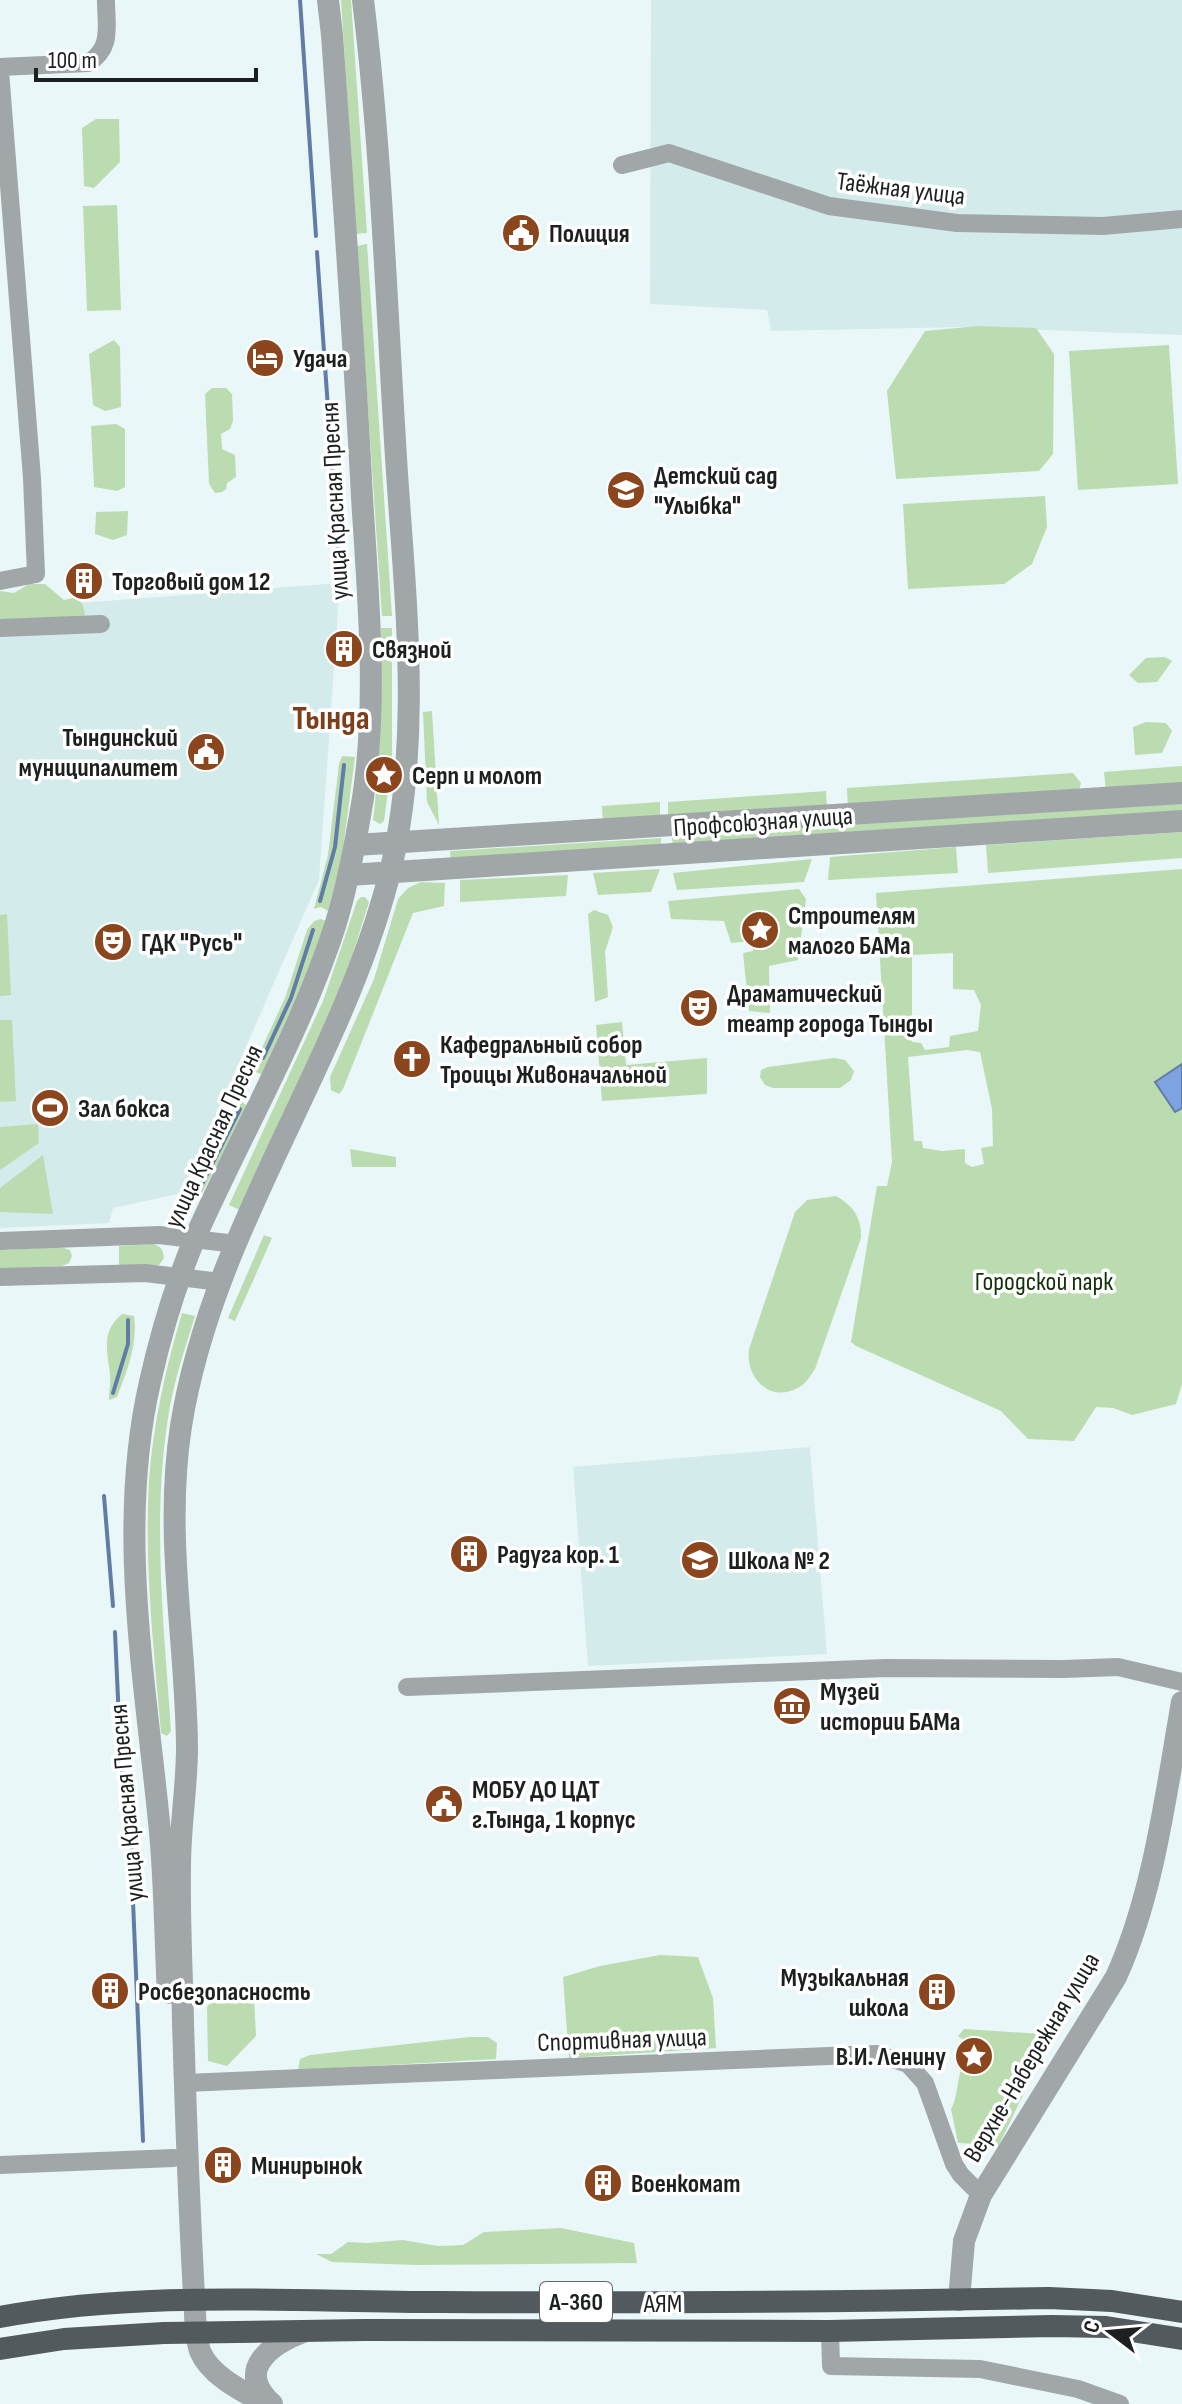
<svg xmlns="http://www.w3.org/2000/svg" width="1182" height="2404" viewBox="0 0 1182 2404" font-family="'Sofia Sans Condensed',sans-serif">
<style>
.built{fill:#d4ebec}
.green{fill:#badcb0;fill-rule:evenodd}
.water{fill:#7ea3e1;stroke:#617ca7;stroke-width:2}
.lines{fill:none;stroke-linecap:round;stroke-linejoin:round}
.stream{stroke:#617ca7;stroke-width:4}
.minor{stroke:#a1a6a8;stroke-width:18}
.tertiary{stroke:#a1a6a8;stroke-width:22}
.trunk{stroke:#525a5e;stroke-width:22}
.labels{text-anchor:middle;stroke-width:7;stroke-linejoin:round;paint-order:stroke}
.shield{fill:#fff;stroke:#606363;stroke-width:2}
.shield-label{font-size:24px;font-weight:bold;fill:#1c2020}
.street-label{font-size:26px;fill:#1c2020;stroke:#fff}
.poi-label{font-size:26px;font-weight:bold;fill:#1c2020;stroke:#fff;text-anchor:start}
.park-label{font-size:26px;fill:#123106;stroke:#fff}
.district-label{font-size:34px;font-weight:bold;fill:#7d3e1a;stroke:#fff}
</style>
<rect width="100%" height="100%" fill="#eaf7f8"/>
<path class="built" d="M651 0H1182V335L963 327 771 331 767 310 650 304Z
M340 583 319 880 182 1193 113 1208 109 1223 0 1228V609Z
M810 1447 827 1654 588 1666 573 1467Z"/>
<path class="green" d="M341 0H351L367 233 356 234Z
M96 119H119L120 162 94 188 84 186 82 128Z
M117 205 121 310 87 311 83 206Z
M367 244 392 616H382L357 246Z
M978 326 1036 328 1054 354 1053 454 1039 471 896 479 887 391 925 331Z
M114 340 120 347 121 407 105 411 93 405 89 354Z
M1169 345 1178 484 1078 490 1069 351Z
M212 388H226L232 394 233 421 230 429 221 434 222 449 235 455 236 477 227 483 226 489 222 492 215 493 209 484 205 394Z
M116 424 125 429V487L117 491 94 487 91 426Z
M1045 496 1047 527 1032 564 1004 584 908 589 903 504Z
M128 511 127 535 113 540 95 534 96 512Z
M29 584H45L64 600 73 598 82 603 85 614 83 621 0 624V591L14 593Z
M381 628H392V761L384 821 380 824 373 820C381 756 382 693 381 628Z
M1165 657 1172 661 1157 682 1138 683 1129 675 1146 658Z
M432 711 439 825 427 802 423 712Z
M1146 722 1166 723 1172 731 1162 753 1135 755 1133 727Z
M342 756 355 757 342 857 328 911 321 907 314 909 328 855 339 764Z
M1182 766V786L1106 792 1104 772Z
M1073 773 1081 783 1078 794 848 809 847 788Z
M826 791 827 811 668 821V802Z
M1182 801V813L673 847 672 837Z
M660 802V822L603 825 602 806Z
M1182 832V858L988 873 986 845Z
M661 838V849L451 862 450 851Z
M956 847 958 873 828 880 830 857Z
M812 859 804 882 677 890 673 873Z
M660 869 651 892 598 895 593 873Z
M1182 869V1384L1176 1404 1132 1415 1113 1408 1096 1407 1074 1441 1028 1439 1001 1411 856 1346 851 1342 877 1186H887L892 1162 876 893ZM953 953V989L974 990 981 1005 978 1031 950 1036 949 1047 925 1050 921 1043 912 1042V955ZM967 1050 980 1052 992 1109 993 1146 981 1148 984 1164 972 1167 965 1163V1149L942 1151 923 1148 922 1141H914L908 1057Z
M568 875 566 896 460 902V880Z
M421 882 445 883 444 906 413 913 343 1089 339 1094 331 1090 330 1077 374 979 398 899 408 888Z
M799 889 806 899 798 960 769 966 770 1013 749 1011 743 953 753 951 752 941 731 943 724 921 671 919 668 901Z
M361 897H365L369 902 345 979 240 1210 229 1205 323 1001 357 901Z
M594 910 608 915 613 927 605 952 608 997 595 1002 588 914Z
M7 914 11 995 0 996V915Z
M321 919 326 921 305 988 266 1074H260L256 1072 254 1065 285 998 307 930 314 921Z
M0 1020H12L16 1101 0 1102Z
M622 1022 626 1065 707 1058V1094L602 1101 596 1025Z
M834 1058 845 1060 854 1071 851 1080 840 1088H773L765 1085 760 1077 761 1070 768 1067Z
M242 1102 246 1105 245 1112 201 1195H197L193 1191 236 1104Z
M38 1124 39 1143 0 1170V1127Z
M350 1149 396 1157V1167H352Z
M43 1155 53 1214 0 1212V1188Z
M836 1196C853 1205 862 1218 861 1238L815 1369C810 1376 806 1384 798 1388 769 1403 745 1377 749 1349L795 1212 807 1200Z
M264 1235 272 1238 235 1321 228 1318Z
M152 1244C161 1246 163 1249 164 1258L159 1265H119V1246Z
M60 1247 70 1250 72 1256 69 1263 62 1266 0 1269V1250Z
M182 1313 195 1316C185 1349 173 1383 168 1418 152 1521 164 1627 171 1731L167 1736 161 1733C154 1650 144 1565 149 1481 153 1424 166 1367 182 1313Z
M122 1314 134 1316C138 1344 127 1371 117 1397L109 1400C109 1391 111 1382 110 1374 107 1350 101 1331 122 1314Z
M660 1955 698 1957 713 1998 716 2048 569 2058 563 1977 600 1966Z
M229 1997H254L256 2036 227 2066 208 2061 207 2007 213 2000Z
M964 2029 1042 2034 1047 2045 999 2145 958 2143 951 2109C957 2099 957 2082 961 2070L982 2060 983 2055 958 2036Z
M470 2037H488L497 2043 496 2059 298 2070 300 2059 310 2055Z
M561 2228 634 2243 637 2263 416 2265 332 2262 316 2254H331L348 2242 368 2243 403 2240 438 2246 463 2245 484 2232Z"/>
<path class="water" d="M1182 1064V1108L1175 1112 1155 1082Z"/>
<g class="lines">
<path class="stream" d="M300 0 316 236
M317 252 340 579
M320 901 335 847 344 765
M263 1058 291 998 313 930
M201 1186 240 1109
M113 1393 128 1344V1320
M104 1496 113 1606
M115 1632 120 1743
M121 1753 125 1826 131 1838 132 1858
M132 1877 143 2141"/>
<path class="minor" d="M0 67 88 63C113 48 106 26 106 0
M0 71 32 478 36 574 0 581
M622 165 669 153 829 206 957 223 1103 226 1182 219
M0 628 101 624
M0 1241 159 1235 236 1244
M0 1277 145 1273 221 1282
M407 1687 885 1668 1064 1669 1118 1667 1182 1682
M185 2083 877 2054 908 2064 925 2083 954 2164 961 2175 981 2195
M0 2165 174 2158
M830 2331 831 2366 980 2369 1078 2389 1120 2404"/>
<path class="tertiary" d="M355 845 1182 793
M349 875 1182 821
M168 1993C165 1939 165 1886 160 1832 146 1684 116 1530 150 1382 161 1333 176 1283 195 1238 241 1134 300 1034 335 926 348 884 356 841 363 798 378 699 368 596 362 497 354 343 343 189 332 35L328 0
M959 2300 964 2241 981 2195 1116 1977C1154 1893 1166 1793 1182 1702
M266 2404C244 2392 210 2376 200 2351 198 2345 197 2338 196 2332 190 2229 186 2125 183 2022 182 1970 179 1918 180 1866 180 1826 187 1787 187 1747 186 1639 164 1536 181 1426 212 1231 338 1069 388 880 425 740 403 583 395 441 386 294 381 146 363 0
M272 2404C233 2369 273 2343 306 2331"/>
<path class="trunk" d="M0 2317C146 2290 295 2302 442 2302 644 2303 847 2302 1049 2298L1112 2301 1182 2312
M0 2349 64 2339 164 2333 365 2330 830 2331 1052 2326 1106 2327 1182 2339"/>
</g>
<defs>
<symbol id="civic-disc" viewBox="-11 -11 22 22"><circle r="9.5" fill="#8b461e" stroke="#fff"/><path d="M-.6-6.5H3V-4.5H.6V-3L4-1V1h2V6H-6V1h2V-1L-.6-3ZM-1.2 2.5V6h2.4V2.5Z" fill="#fff"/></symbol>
<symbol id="hotel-disc" viewBox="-11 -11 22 22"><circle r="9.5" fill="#8b461e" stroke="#fff"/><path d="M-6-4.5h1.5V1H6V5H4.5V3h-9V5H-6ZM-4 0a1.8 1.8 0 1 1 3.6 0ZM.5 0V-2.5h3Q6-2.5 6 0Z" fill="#fff"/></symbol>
<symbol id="school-disc" viewBox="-11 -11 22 22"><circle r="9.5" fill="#8b461e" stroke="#fff"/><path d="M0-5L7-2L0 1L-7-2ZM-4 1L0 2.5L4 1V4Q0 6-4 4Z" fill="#fff"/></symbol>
<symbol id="building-disc" viewBox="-11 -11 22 22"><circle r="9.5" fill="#8b461e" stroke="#fff"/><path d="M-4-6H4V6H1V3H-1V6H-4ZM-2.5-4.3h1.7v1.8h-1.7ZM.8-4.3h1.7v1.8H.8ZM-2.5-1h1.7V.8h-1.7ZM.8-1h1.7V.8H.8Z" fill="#fff"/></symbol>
<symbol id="sight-disc" viewBox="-11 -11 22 22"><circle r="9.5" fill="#8b461e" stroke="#fff"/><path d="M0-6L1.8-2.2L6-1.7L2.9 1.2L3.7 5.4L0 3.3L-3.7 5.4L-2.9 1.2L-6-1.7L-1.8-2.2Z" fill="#fff"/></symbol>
<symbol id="theatre-disc" viewBox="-11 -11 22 22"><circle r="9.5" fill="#8b461e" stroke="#fff"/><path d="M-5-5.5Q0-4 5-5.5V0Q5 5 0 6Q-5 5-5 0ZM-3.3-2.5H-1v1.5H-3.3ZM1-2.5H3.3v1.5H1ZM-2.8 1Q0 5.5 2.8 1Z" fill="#fff"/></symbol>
<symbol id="church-disc" viewBox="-11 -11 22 22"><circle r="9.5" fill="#8b461e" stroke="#fff"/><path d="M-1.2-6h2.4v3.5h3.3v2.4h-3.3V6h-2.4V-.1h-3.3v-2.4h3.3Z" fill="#fff"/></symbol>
<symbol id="stadium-disc" viewBox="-11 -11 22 22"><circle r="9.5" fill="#8b461e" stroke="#fff"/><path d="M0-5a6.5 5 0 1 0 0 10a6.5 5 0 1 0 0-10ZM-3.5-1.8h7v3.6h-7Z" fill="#fff"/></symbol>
<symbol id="museum-disc" viewBox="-11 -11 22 22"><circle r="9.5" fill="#8b461e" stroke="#fff"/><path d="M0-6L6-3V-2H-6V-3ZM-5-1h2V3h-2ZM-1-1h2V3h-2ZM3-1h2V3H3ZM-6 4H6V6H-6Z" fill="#fff"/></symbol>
</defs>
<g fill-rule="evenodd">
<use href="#civic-disc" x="499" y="211" width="44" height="44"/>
<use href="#hotel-disc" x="243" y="336" width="44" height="44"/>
<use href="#school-disc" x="604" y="468" width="44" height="44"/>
<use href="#building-disc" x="62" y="559" width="44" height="44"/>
<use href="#building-disc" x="322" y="627" width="44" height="44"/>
<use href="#civic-disc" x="184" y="730" width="44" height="44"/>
<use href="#sight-disc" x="362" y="753" width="44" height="44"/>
<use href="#sight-disc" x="738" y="908" width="44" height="44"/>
<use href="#theatre-disc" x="91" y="920" width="44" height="44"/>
<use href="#theatre-disc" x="677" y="986" width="44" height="44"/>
<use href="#church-disc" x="390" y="1037" width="44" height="44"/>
<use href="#stadium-disc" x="28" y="1086" width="44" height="44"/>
<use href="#building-disc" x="447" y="1532" width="44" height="44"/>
<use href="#school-disc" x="678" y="1538" width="44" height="44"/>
<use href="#museum-disc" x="770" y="1684" width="44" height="44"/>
<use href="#civic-disc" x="422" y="1782" width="44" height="44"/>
<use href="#building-disc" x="88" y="1969" width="44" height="44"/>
<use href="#building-disc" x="915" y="1970" width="44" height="44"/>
<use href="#sight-disc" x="952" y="2034" width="44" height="44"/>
<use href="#building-disc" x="201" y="2143" width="44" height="44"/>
<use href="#building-disc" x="581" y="2161" width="44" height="44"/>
</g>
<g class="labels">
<rect class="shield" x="540" y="2282" width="72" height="40" rx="6"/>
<g class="shield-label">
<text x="576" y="2310">А-360</text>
</g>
<g class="street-label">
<text transform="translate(901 188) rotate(7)" y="9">Таёжная улица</text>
<text transform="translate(334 501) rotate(-93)" y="9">улица Красная Пресня</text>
<text transform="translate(763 821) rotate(-4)" y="9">Профсоюзная улица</text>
<text transform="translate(213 1136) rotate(-65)" y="9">улица Красная Пресня</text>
<text transform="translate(126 1803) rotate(-95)" y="9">улица Красная Пресня</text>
<text transform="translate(622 2039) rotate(-2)" y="9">Спортивная улица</text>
<text transform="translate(1031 2057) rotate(-59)" y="9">Верхне-Набережная улица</text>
<text x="663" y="2312">АЯМ</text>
</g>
<g class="poi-label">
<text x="549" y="242">Полиция</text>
<text x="293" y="367">Удача</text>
<text x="654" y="484">Детский сад<tspan x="654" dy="30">"Улыбка"</tspan></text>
<text x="112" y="590">Торговый дом 12</text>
<text x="372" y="658">Связной</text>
<text x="178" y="746" text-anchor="end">Тындинский<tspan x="178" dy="30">муниципалитет</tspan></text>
<text x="412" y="784">Серп и молот</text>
<text x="788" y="924">Строителям<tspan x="788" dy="30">малого БАМа</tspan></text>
<text x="141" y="951">ГДК "Русь"</text>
<text x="727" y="1002">Драматический<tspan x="727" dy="30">театр города Тынды</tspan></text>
<text x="440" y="1053">Кафедральный собор<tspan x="440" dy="30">Троицы Живоначальной</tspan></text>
<text x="78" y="1117">Зал бокса</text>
<text x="497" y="1563">Радуга кор. 1</text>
<text x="728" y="1569">Школа № 2</text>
<text x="820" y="1700">Музей<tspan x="820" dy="30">истории БАМа</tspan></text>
<text x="472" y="1798">МОБУ ДО ЦДТ<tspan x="472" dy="30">г.Тында, 1 корпус</tspan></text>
<text x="909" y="1986" text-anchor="end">Музыкальная<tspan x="909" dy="30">школа</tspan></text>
<text x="138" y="2000">Росбезопасность</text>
<text x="946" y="2065" text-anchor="end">В.И. Ленину</text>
<text x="251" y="2174">Минирынок</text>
<text x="631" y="2192">Военкомат</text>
</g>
<g class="park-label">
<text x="1044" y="1290">Городской парк</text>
</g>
<g class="district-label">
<text x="331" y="729">Тында</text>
</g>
</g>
<g transform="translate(1110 2332) rotate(286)" stroke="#ffffff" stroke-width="6" paint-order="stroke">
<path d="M0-6L14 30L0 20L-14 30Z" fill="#1c2020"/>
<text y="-12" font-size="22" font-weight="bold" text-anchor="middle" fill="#1c2020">С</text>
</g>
<path d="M36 68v12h220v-12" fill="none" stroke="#1c2020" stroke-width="4"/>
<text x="48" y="68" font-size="24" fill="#1c2020" stroke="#ffffff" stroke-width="6" paint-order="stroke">100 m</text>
</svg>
